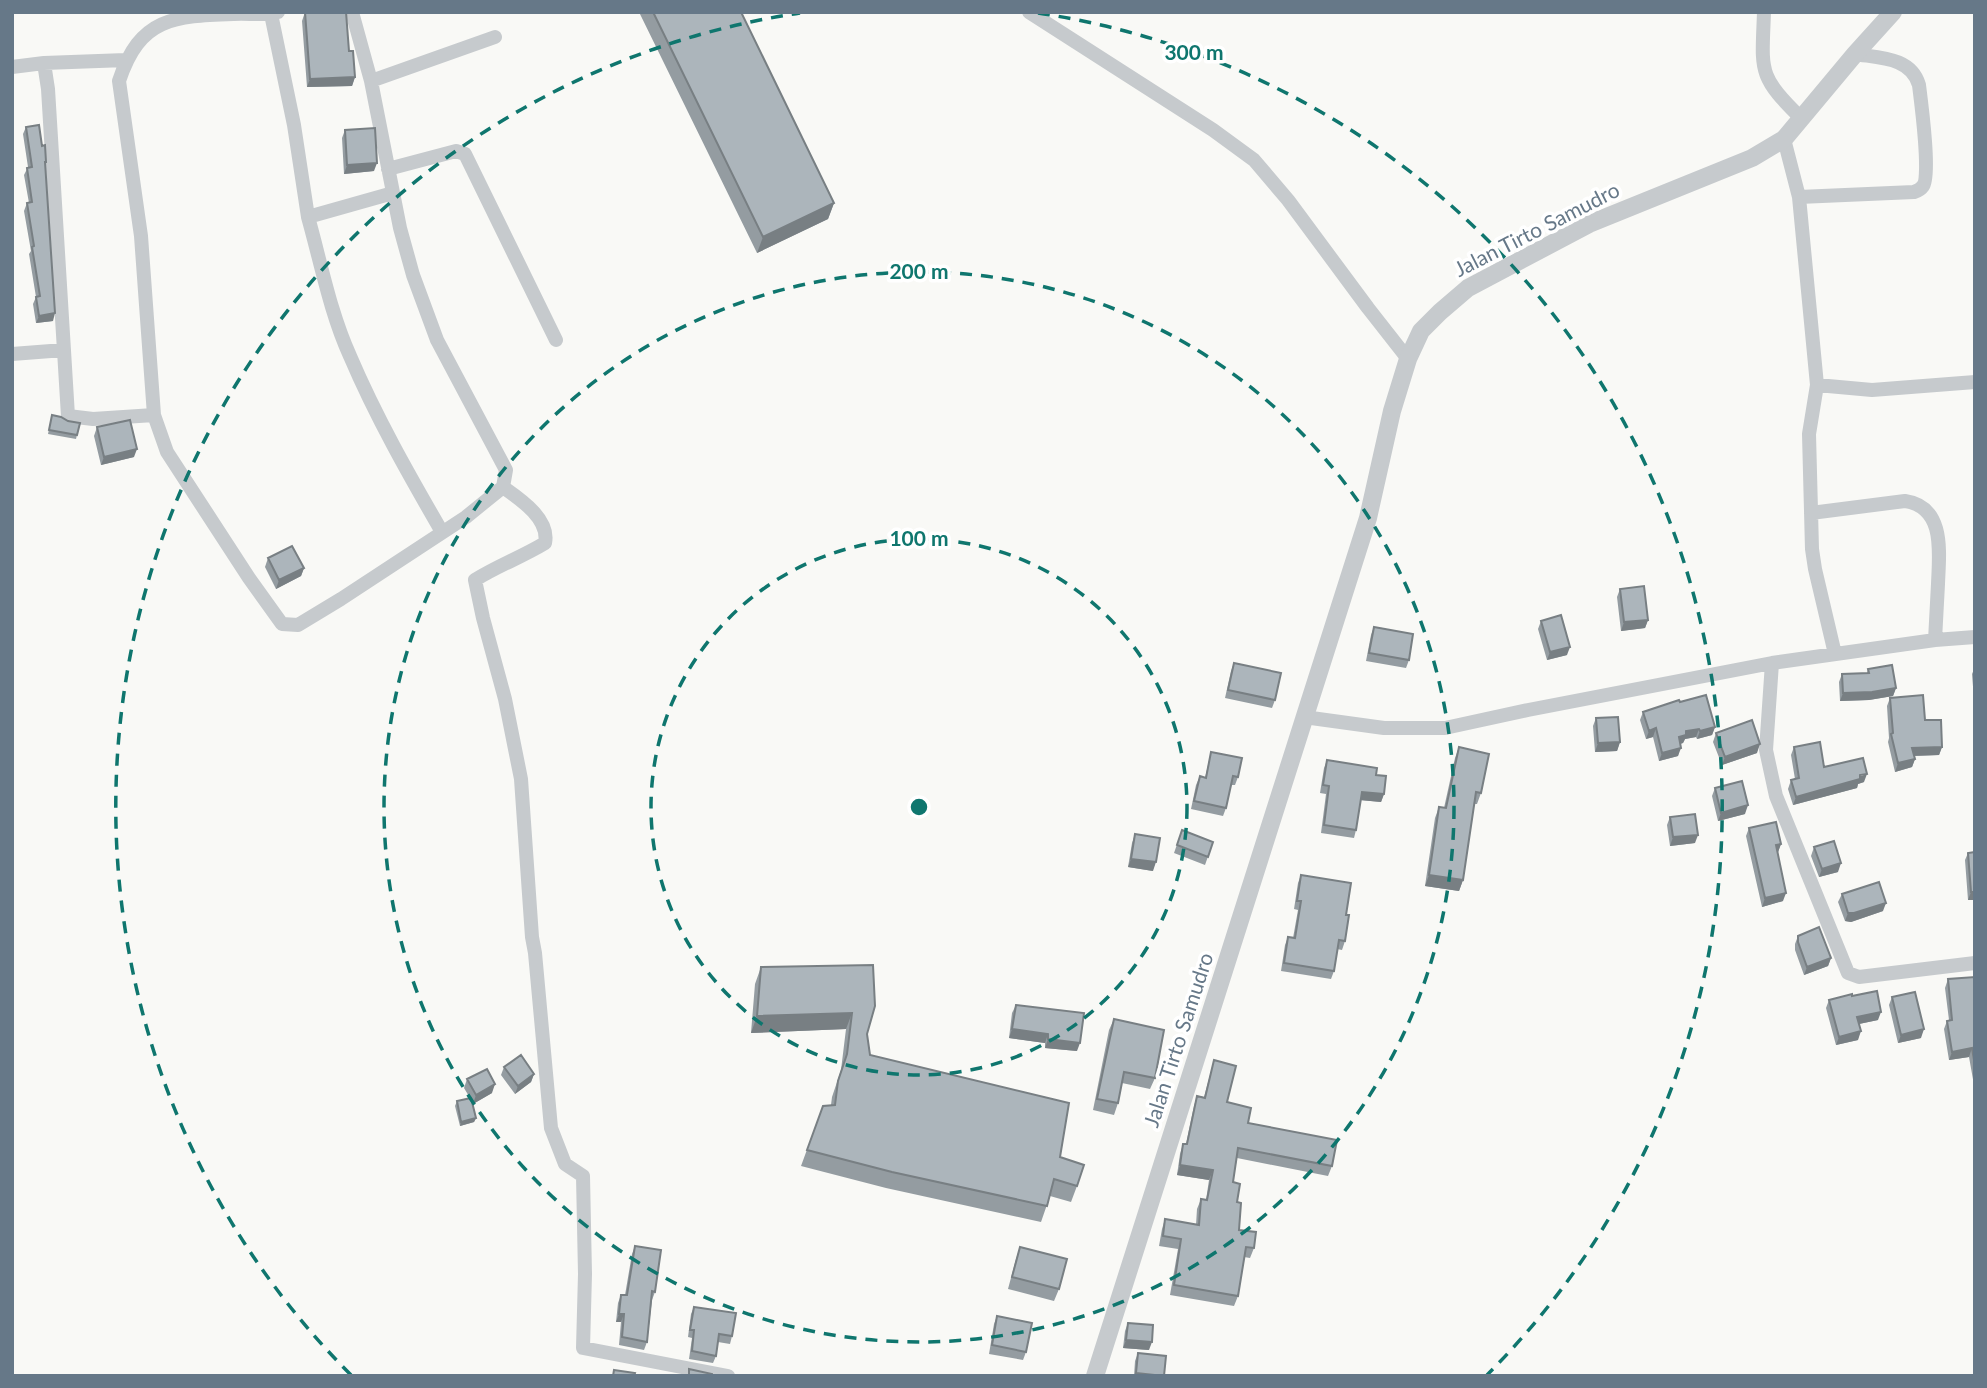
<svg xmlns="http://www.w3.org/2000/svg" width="1987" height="1388" viewBox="0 0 1987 1388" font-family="Lato,sans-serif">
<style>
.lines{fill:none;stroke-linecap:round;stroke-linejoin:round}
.minor{stroke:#c6cacd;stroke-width:14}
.tertiary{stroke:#c6cacd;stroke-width:18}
.wall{fill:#949ca1}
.shaded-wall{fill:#787f83}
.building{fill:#acb5bb;stroke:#787f83;stroke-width:2}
.ring{fill:none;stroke:#0f766e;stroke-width:3.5;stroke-dasharray:12 9}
.labels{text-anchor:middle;stroke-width:7;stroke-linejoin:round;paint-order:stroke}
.street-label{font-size:21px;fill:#667888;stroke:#fff}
.centre{fill:#0f766e;stroke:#fff;stroke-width:3.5}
.ring-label{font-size:21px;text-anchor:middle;font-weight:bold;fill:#0f766e;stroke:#fff;stroke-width:7;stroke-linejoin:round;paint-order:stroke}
</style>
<rect width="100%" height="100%" fill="#f9f9f6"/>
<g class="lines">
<path class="minor" d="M278 12C263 16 249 13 234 14 174 16 140 17 119 81L141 236 154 415 167 452 249 578 282 624 298 625 341 599 466 517 503 487 506 470 437 340 413 275 400 228 371 81 352 12
M1029 12 1213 130 1254 160 1288 200 1368 308 1408 359
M1764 12C1762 71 1757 75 1801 118
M271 14 294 125 308 217
M126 60 44 63 48 89 68 416 93 419 154 415
M12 67 44 63
M371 81 495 37
M1784 139 1799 197 1817 385 1872 390 1975 382
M388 169 456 151 465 154 556 340
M393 193 308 217C321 263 330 312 350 356 376 417 409 475 442 532
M1799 197 1914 192C1917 191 1921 189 1923 186 1931 177 1921 101 1919 85 1911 57 1879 58 1855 54
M12 354 64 350
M1817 385 1809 434 1812 549 1815 569 1835 654
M503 487C520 499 550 519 545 543 522 557 497 566 475 580L483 618 505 699 521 779 532 937 535 953 551 1128 565 1164 583 1176 585 1274 583 1348 728 1376
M1811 513 1905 501C1946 507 1939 554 1938 584 1937 603 1936 621 1935 640
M1772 663 1766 750 1776 796 1848 973 1859 977 1975 963
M1304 717 1384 728H1445L1528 710 1772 663 1935 640 1975 637"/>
<path class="tertiary" d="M1095 1376 1368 518 1392 411 1408 359 1421 331 1440 312 1468 288 1589 224 1752 158 1784 139 1855 54 1893 12"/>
</g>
<path class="wall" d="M305 12 355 77 352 86 307 87 302 21Z
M639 12H741L834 203 828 219 757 253Z
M26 127 45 165 53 321 36 323 33 304 36 297 29 254 31 251 24 211 27 203H29L24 175 28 167 23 134Z
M345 130 374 171 344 174 342 138Z
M52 415 77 435 76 439 48 434Z
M97 427 134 457 101 465 94 436Z
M268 558 304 568 301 576 276 589 265 567Z
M1620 589 1648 620 1645 628 1621 631 1617 597Z
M1541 621 1567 655 1547 660 1538 629Z
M1374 627 1409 660 1406 668 1366 661 1371 635Z
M1234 663 1275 700 1272 708 1225 698 1231 671Z
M1975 667V712L1972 674Z
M1868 669 1896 688 1893 696 1869 700 1840 701 1839 682 1842 674 1867 673Z
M1890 698 1925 720 1942 747 1939 755 1914 756 1915 759 1912 767 1895 772 1888 742 1889 738 1887 706Z
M1680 702 1715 727 1712 735 1697 739 1696 737 1685 739 1683 743 1680 744 1678 756 1659 761 1653 737 1646 739 1640 720 1643 712Z
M1596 718 1620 742 1617 751 1595 752 1593 726Z
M1716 733 1757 753 1722 765 1713 742Z
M1459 747 1481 793 1477 804H1474L1463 880 1459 891 1425 886 1435 818 1439 807 1444 808 1455 758Z
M1794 747 1824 767 1864 782 1858 784 1857 788 1793 805 1788 789 1791 780 1795 779 1791 755Z
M1211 752 1238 777 1235 785H1231L1226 808 1223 816 1191 809 1196 785 1200 776 1205 778Z
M1327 760 1376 775 1384 794 1381 802 1361 800 1356 830 1354 838 1321 833 1326 794 1320 793 1324 768Z
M1715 788 1745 814 1718 821 1712 796Z
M1670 817 1695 843 1670 846 1667 825Z
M1749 828 1781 844 1778 852 1777 853 1783 901 1762 907 1746 836Z
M1182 830 1213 842 1205 865 1174 853Z
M1135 834 1153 871 1128 867 1132 843Z
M1814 847 1838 872 1819 877 1811 856Z
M1968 853 1975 900H1968L1965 860Z
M1301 875 1346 915 1345 941 1342 950 1337 949 1334 971 1331 979 1281 971 1285 945 1288 937 1293 938 1298 910 1294 909 1298 883Z
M1842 894 1883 911 1851 922 1845 921 1838 902Z
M1798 936 1831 958 1828 966 1804 975 1795 950V944Z
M873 965 867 1034 870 1055 1060 1157 1077 1186 1071 1202 1050 1196 1041 1222 886 1188 801 1166 823 1106 831 1105 832 1097 841 1070 846 1029 751 1033 755 984 761 967Z
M1975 977V1085H1974L1969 1057 1949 1060 1944 1029 1947 1021 1949 1020 1945 988 1948 979Z
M1852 996 1878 1020 1859 1024 1858 1040 1836 1045 1826 1008 1829 1000Z
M1892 997 1921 1038 1898 1043 1889 1005Z
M1016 1005 1077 1051 1045 1048V1043L1009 1038 1012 1013Z
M1114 1019 1155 1078 1150 1089 1122 1083 1118 1103 1114 1115 1093 1110 1109 1030Z
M1214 1060 1227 1102 1248 1123 1332 1166 1328 1176 1237 1158 1233 1182 1237 1202 1239 1230 1254 1248 1250 1258 1244 1257 1238 1296 1234 1306 1170 1295 1178 1249 1159 1246 1162 1229 1165 1219 1196 1225 1197 1209 1201 1199 1206 1200 1209 1180 1177 1175 1180 1154 1183 1144H1186L1194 1106 1197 1096 1204 1097Z
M504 1067 534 1074 531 1082 515 1094 501 1075Z
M467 1079 492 1093 473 1104 476 1118 474 1122 460 1126 455 1106 457 1101 470 1098 464 1088Z
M635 1246 655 1292 652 1300 647 1342 644 1350 619 1345 621 1322H616L618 1303 621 1295H625L632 1254Z
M1020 1247 1059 1289 1054 1301 1008 1289 1016 1259Z
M694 1307 732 1336 730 1344 718 1342 716 1356 713 1363 689 1359 692 1338 688 1337 691 1314Z
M997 1316 1026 1352 1023 1360 989 1354 994 1324Z
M1128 1323 1149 1350 1123 1348 1125 1331Z
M1138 1353 1164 1376H1134L1135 1361Z"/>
<path class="shaded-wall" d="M355 77 352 86 307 87 310 79Z
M377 163 374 171 344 174 347 165Z
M834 203 828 219 757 253 763 237Z
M55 313 53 321 36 323 39 316Z
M137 449 134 457 101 465 104 457Z
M304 568 301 576 276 589 279 580Z
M1648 620 1645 628 1621 631 1624 622Z
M1570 647 1567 655 1547 660 1550 652Z
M1896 688 1893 696 1869 700 1840 701 1843 693Z
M1715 727 1712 735 1697 739 1700 731Z
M1656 728 1653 737 1646 739 1649 731Z
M1699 729 1696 737 1685 739 1683 743 1676 745 1679 737 1686 731Z
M1620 742 1617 751 1595 752 1598 743Z
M1760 744 1757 753 1722 765 1725 757Z
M1942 747 1939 755 1909 756 1912 748Z
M1681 748 1678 756 1659 761 1662 753Z
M1915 759 1912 767 1895 772 1898 763Z
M1867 774 1864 782 1858 784 1857 788 1793 805 1796 797Z
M1362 792 1384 794 1381 802 1359 800Z
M1748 805 1745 814 1718 821 1721 813Z
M1698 835 1695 843 1670 846 1673 837Z
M1781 844 1778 852 1772 854 1776 845Z
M1131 859 1156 862 1153 871 1128 867Z
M1841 863 1838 872 1819 877 1822 869Z
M1429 875 1463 880 1459 891 1425 886Z
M1971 892H1975V900H1968Z
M1786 893 1783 901 1762 907 1765 898Z
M1886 903 1883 911 1851 922 1845 921 1848 913Z
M1831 958 1828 966 1804 975 1807 967Z
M1881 1012 1878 1020 1854 1025 1857 1017Z
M852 1013 846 1029 751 1033 757 1016Z
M1012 1029 1048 1034 1045 1043 1009 1038Z
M1924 1029 1921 1038 1898 1043 1901 1035Z
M1861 1031 1858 1040 1836 1045 1839 1037Z
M1048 1039 1080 1043 1077 1051 1045 1048Z
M1972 1048 1969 1057 1949 1060 1952 1052Z
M534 1074 531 1082 515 1094 518 1086Z
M495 1084 492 1093 473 1104 476 1095Z
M476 1118 474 1122 460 1126 461 1122Z
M1180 1165 1213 1170 1209 1180 1177 1175Z
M619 1314H624L621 1322H616Z
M1126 1340 1152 1342 1149 1350 1123 1348Z
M1136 1373 1164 1376H1135Z"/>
<path class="building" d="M305 12H346L349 51H353L355 77 310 79Z
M653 12H741L834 203 763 237Z
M39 125 42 146 45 145 46 162H45L55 313 39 316 36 297 40 296 32 247 34 246 27 203 32 202 27 168 32 167 26 127Z
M375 128 377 163 347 165 345 130Z
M52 415 61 417 68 421 80 423 77 435 49 430Z
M130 420 137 449 104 457 97 427Z
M292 546 304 568 279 580 268 558Z
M1644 586 1648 620 1624 622 1620 589Z
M1561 615 1570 647 1550 652 1541 621Z
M1374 627 1413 634 1409 660 1369 653Z
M1234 663 1281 673 1275 700 1228 690Z
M1892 665 1896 688 1872 692 1843 693 1842 674 1869 673 1868 669Z
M1706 695 1715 727 1700 731 1699 729 1686 731V735L1679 737 1681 748 1662 753 1656 728 1649 731 1643 712 1679 700 1680 702Z
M1923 695 1925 720H1941L1942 747 1912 748 1915 759 1898 763 1891 734 1893 733 1890 698Z
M1618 717 1620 742 1598 743 1596 718Z
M1752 720 1760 744 1725 757 1716 733Z
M1820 742 1824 767 1863 758 1867 774 1860 775V779L1796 797 1791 780 1799 778 1794 747Z
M1459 747 1489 754 1481 793 1476 792 1463 880 1429 875 1439 807 1446 808Z
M1211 752 1242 758 1238 777 1233 776 1226 808 1194 801 1200 776 1206 778Z
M1327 760 1377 768 1376 775 1386 776 1384 794 1362 792 1356 830 1324 825 1329 786 1323 785Z
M1742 781 1748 805 1721 813 1715 788Z
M1695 814 1698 835 1673 837 1670 817Z
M1776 822 1781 844 1776 845 1786 893 1765 898 1749 828Z
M1182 830 1213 842 1208 857 1177 845Z
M1135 834 1160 838 1156 862 1131 859Z
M1834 841 1841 863 1822 869 1814 847Z
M1975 852V892H1971L1968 853Z
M1301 875 1351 883 1346 915H1349L1345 941 1339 940 1334 971 1284 963 1288 937 1295 938 1301 901H1297Z
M1879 882 1886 903 1854 913H1848L1842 894Z
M1819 927 1831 958 1807 967 1798 942V936Z
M873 965 875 1006 867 1034 870 1055 1069 1103 1060 1157 1084 1165 1077 1186 1054 1179 1047 1206 892 1172 807 1150 823 1106 835 1105 838 1081 847 1054 852 1013 757 1016 761 967Z
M1975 977V1066L1972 1048 1952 1052 1947 1021 1952 1020 1948 979Z
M1877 991 1881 1012 1857 1017 1861 1031 1839 1037 1829 1000 1852 994V996Z
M1915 992 1924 1029 1901 1035 1892 997Z
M1016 1005 1084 1013 1080 1043 1048 1039V1034L1012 1029Z
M1114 1019 1164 1030 1155 1078 1124 1072 1118 1103 1097 1099Z
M521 1055 534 1074 518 1086 504 1067Z
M1214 1060 1236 1066 1227 1102 1251 1108 1248 1123 1337 1140 1332 1166 1238 1148 1233 1182 1240 1184 1237 1202 1241 1203 1239 1230 1256 1232 1254 1248 1246 1247 1238 1296 1174 1285 1181 1239 1163 1236 1165 1219 1199 1225 1201 1199 1207 1200 1213 1170 1180 1165 1183 1144H1187L1197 1096 1205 1098Z
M487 1069 495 1084 476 1095 467 1079Z
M471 1098 476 1118 461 1122 457 1101Z
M635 1246 661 1250 655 1292 652 1291 647 1342 622 1337 624 1314H619L621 1295H627Z
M1020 1247 1067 1259 1059 1289 1012 1277Z
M694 1307 736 1313 732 1336 719 1334 716 1356 692 1351 694 1330H690Z
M997 1316 1032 1323 1026 1352 992 1345Z
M1128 1323 1153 1325 1152 1342 1126 1340Z
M1138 1353 1166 1356 1164 1376 1136 1373Z
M689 1369 712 1374V1376H689Z
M614 1370 635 1373 634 1376H613Z"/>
<g class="ring">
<circle cx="919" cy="807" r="268"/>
<circle cx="919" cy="807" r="535"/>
<path d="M351 1375A803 803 0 0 1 800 13M1038 13A803 803 0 0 1 1487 1375"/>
</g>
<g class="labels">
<g class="street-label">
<text transform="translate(1537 230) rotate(-27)" y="7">Jalan Tirto Samudro</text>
<text transform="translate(1179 1040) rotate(-72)" y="7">Jalan Tirto Samudro</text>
</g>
</g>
<circle cx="919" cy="807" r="10" class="centre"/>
<g class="ring-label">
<text x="1194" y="60">300 m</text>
<text x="919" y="279">200 m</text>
<text x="919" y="546">100 m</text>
</g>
<rect width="1987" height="1388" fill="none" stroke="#667888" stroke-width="28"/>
</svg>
